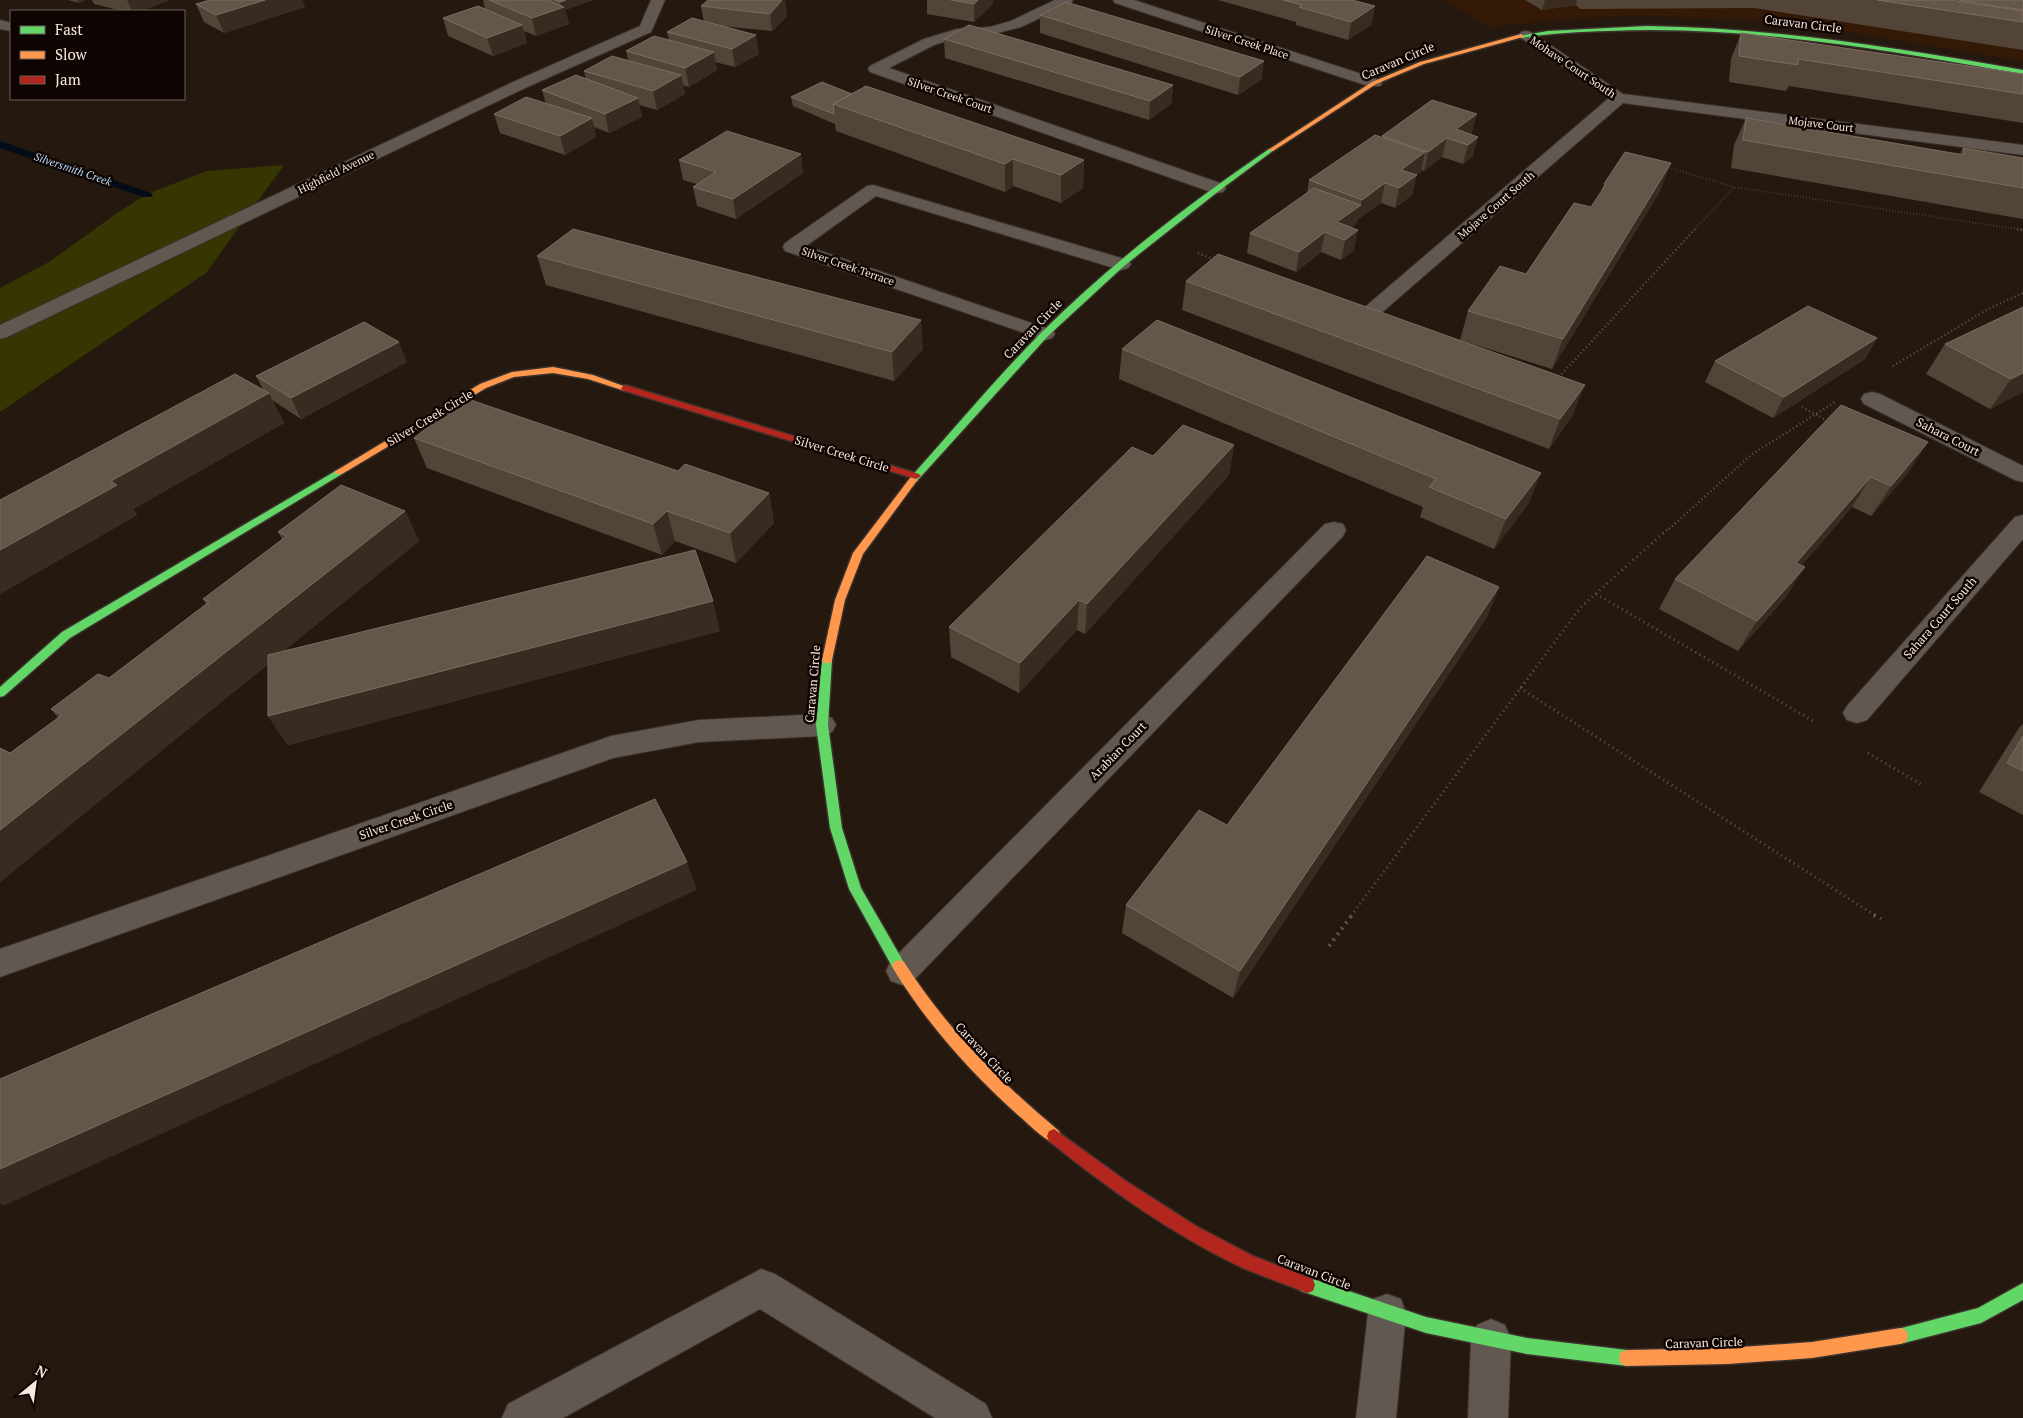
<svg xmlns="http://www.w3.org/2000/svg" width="2023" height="1418" viewBox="0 0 2023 1418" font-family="'PT Serif',serif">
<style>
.built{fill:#341907}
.green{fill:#353602}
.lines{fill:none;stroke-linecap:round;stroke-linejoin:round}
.stream{fill:#030c18;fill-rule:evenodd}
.street-casing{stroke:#3c322c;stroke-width:2}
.fast-casing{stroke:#3c322c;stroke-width:3}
.slow-casing{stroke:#3c322c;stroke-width:3}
.jam-casing{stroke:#3c322c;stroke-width:3}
.path-far3{stroke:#605650;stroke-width:2;stroke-dasharray:0.5 2.5;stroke-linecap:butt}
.path-far2{stroke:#605650;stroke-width:2.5;stroke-dasharray:1 3;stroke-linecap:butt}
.path-far1{stroke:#605650;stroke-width:3;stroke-dasharray:1 4;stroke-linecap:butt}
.path{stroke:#605650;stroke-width:4;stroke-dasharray:2 5;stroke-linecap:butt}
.street{fill:#615851;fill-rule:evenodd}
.fast{fill:#63d668;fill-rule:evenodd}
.slow{fill:#ff974d;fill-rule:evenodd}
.jam{fill:#b3261e;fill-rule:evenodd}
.wall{fill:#534438}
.shaded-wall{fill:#392b20}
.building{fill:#65564a;stroke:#7c6c61}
.labels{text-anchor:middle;stroke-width:5;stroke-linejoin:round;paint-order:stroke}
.far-street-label{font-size:11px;fill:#f8e7dd;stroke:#0e0502}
.far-water-label{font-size:11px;font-style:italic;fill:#b5daf5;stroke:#0e0502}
.street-label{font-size:12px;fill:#f8e7dd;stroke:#0e0502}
</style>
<rect width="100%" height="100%" fill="#25180f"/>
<path class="built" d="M1444 0H2023V61L1824 28 1754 20 1642 16 1579 18 1489 27Z"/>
<path class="green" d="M284 165 206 273 0 412V288L49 262 117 213 147 194 207 171Z"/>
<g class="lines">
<path class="stream" d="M0 141 151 193 153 195 151 197H143L0 148Z"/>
<defs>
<path id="street" d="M651 0H665L651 32 525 88 7 337 0 339V325L513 82 640 26Z
M1055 0H1073L1071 3 1021 27 990 35 959 37 934 45 889 68 1223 184 1226 188 1223 192 1217 193 1211 192 870 72 868 69 870 66 924 39 957 29 990 27 1011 21Z
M1113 0H1134L1380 80 1382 83 1380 86H1368L1115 3Z
M0 20 11 23V31L0 29Z
M1526 31 1531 32 1623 94 2023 145V155L1623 103 1379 315 1372 317 1365 315 1362 311 1365 307 1609 98 1521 38 1519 35 1521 32Z
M873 185 1128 260 1131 264 1128 268 1121 270 1114 268 876 196 806 246 1052 330 1055 334 1052 338 1045 340 785 251 783 247 785 243 867 186Z
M1872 392 1880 394 2023 466V482L2015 480 1864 404 1861 399 1864 394Z
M2023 515V539L1867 720 1857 723 1847 720 1843 713 1847 706 2015 517Z
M1334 522 1343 524 1346 530 1343 536 913 981 902 985 891 981 886 971 891 961 1325 524Z
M822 714 832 718 836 725 832 732 822 736 699 742 613 758 0 977V949L611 736 699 720Z
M761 1269 775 1274 986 1404 992 1418H935L760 1309 563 1418H502L508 1404Z
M1387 1294 1401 1299 1406 1313 1396 1418H1356L1368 1313 1373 1299Z
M1491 1319 1505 1325 1511 1339 1508 1418H1468L1471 1339 1477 1325Z"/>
<path id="fast" d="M1647 26C1776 28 1897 48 2023 70V74C1885 50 1748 25 1608 31 1579 32 1550 33 1521 38L1518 36 1548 31Z
M1269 149 1274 150 1220 190 1124 266 1048 336 916 482H910V478C954 429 996 378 1042 332 1111 263 1189 204 1269 149Z
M339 469 342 470V474L70 638 4 696 0 697V687L62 632Z
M827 656 832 660 828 725 842 828 861 888 906 966 904 970 899 972 894 970 849 889 830 828 816 725 822 660Z
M1307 1277 1426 1317 1527 1338 1627 1350 1633 1352 1635 1358 1633 1364 1627 1366 1527 1354 1426 1333 1301 1291 1299 1285 1301 1279Z
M2023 1283V1300L1981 1323 1900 1344 1894 1342 1892 1336 1894 1330 1978 1308Z"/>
<path id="slow" d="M1521 34 1524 36 1523 37 1424 64 1376 84 1273 151 1268 150 1372 82 1420 62Z
M553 367 593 375 629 388 625 391 588 379 553 373 514 377 486 388 342 474H336L334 472 480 384 512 372Z
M913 477 918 480 916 482 863 554 845 600 832 660 831 663H823L822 660 835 600 853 553 910 478Z
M899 960 904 962C946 1028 999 1081 1059 1131L1061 1136 1059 1141 1054 1143C1041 1138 1029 1124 1018 1115 970 1072 928 1025 894 970L892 966 894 962Z
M1900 1328 1906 1330 1908 1336 1906 1342 1900 1344 1812 1358 1727 1364 1627 1366 1621 1364 1619 1358 1621 1352 1627 1350 1727 1348 1812 1342Z"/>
<path id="jam" d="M625 385 919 474 921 476 916 479 913 478 622 390 621 388Z
M1054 1129 1126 1181 1196 1226 1253 1256 1313 1279 1315 1285 1313 1291 1307 1293C1286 1284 1264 1277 1243 1268 1173 1235 1109 1189 1049 1141L1047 1136 1049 1131Z"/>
</defs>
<use href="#street" class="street-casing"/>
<use href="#fast" class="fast-casing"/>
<use href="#slow" class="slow-casing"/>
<use href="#jam" class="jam-casing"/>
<path class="path-far3" d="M1666 167 1734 187 2023 230
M1694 230 1734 187"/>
<path class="path-far2" d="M2017 229 2023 230
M1198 253 1216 260
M1893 366 1988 309 2023 293
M1559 377 1695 229
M1802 407 1828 421
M1669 529 1751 455 1835 402"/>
<path class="path-far1" d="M1596 594 1815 722
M1520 688 1876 916
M1868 753 1924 786
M1351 916 1580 608 1670 527"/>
<path class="path" d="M1874 915 1881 919
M1329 946 1352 915"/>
<use href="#street" class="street"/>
<use href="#fast" class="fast"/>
<use href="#slow" class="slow"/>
<use href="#jam" class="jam"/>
</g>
<path class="wall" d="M68 0H85L79 3Z
M92 0H169L142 11H122L94 4Z
M210 0H302L305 7 224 33 204 22 196 4Z
M483 0H593L565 10 569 24 536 36 524 31 527 43 493 56 448 36 443 18 485 9Z
M927 0H993V4L974 22 927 14Z
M1218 0H1352L1372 24 1348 40 1296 25V22Z
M1525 0H2023V50L1754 8 1580 9 1576 5 1542 10Z
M701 6 787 16 772 31 720 26 759 54 735 67 715 62 717 70 689 87 683 85 685 94 657 110 639 105 642 117 609 133 594 127 596 137 565 155 500 133 494 114 546 104 542 90 586 79 584 71 628 60 626 51 669 40 667 32 704 22Z
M1040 15 1262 79 1238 95 1040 33Z
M1741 33 2023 74V123L1789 86 1786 91 1729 82 1731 59Z
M944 39 1172 103 1149 120 945 58Z
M852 94 1084 160 1083 188 1061 203 1013 186 1005 192 836 131 835 124 793 106 791 97Z
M1746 118 1960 154 1963 148 2023 158V219L1731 168 1734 145Z
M1472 133 1470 134 1473 156 1463 164 1442 157 1424 171 1421 170V172L1416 175 1412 195 1395 208 1381 203 1357 220 1356 224 1352 227 1354 250 1341 260 1321 252 1296 272 1247 253 1250 233 1307 193 1309 180 1382 138V136Z
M801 154 803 173 736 219 697 206 693 187 697 184 683 180 679 160Z
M1604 184 1660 191 1552 369 1460 340 1468 311 1526 274 1591 207 1600 195Z
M537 256 923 349 894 381 546 285Z
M1186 281 1573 415 1549 449 1182 310Z
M2023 307V392L1990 409 1926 374 1945 344Z
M1877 338 1865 359 1773 418 1705 382 1715 361Z
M1122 349 1529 503 1494 549 1420 517 1423 507 1119 379Z
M407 362 301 419 272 400 284 423 133 509 137 515 0 594 264 391 256 376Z
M1841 405 1909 472 1871 516 1852 507 1802 565 1786 597 1738 651 1659 609 1675 579Z
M414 438 678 471 769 493 774 523 736 563 675 541 662 555 427 468Z
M1234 445 1229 475 1085 634 1077 630 1019 693 951 657 949 627 1153 456Z
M405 511 419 541 285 650 720 631 288 745 268 716V664L0 882V748L10 753 58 718 51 709 109 678 206 604 203 599 282 539 278 532Z
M1499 587 1487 617 1233 998 1122 933 1126 905 1227 825Z
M2023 724V815L1979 792 2019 728Z"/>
<path class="shaded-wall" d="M77 0H85L79 3Z
M127 0H169L142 11H132Z
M265 0H302L305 7 224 33 216 15Z
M566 0H593L565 10 569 24 536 36 532 18 561 8 560 2Z
M782 0H785L787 16 772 31 770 14Z
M978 0H993V4L974 22V4Z
M1545 0H1577L1576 5 1542 10Z
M1375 6 1372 24 1348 40 1351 22Z
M522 25 527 43 493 56 487 38Z
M756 35 759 54 735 67 732 49Z
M714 52 717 70 689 87 685 68Z
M1264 61 1262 79 1238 95 1240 77Z
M681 75 685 94 657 110 653 91Z
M1173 85 1172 103 1149 120 1150 101Z
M638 98 642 117 609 133 605 114Z
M1477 114 1472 133 1460 142 1456 129Z
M592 118 596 137 565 155 560 136Z
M1478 137 1473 156 1463 164 1468 145Z
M1447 138 1442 157 1424 171 1428 152Z
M1425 152 1421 172 1399 188 1401 170Z
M801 154 803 173 736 219 733 199Z
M1013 159V186L1005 192V164Z
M1084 160 1083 188 1061 203V175Z
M1671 163 1660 191 1552 369 1563 339Z
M1417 175 1412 195 1395 208 1399 188Z
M1385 183 1381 203 1357 220 1362 200Z
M1361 205 1356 224 1339 237 1337 222Z
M1358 230 1354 250 1341 260 1345 240Z
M1325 232 1321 252 1296 272 1299 252Z
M921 320 923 349 894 381 892 352Z
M1877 338 1865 359 1773 418 1784 397Z
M399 342 407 362 301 419 291 398Z
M2023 373V392L1990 409 2011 379Z
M1585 385 1573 415 1549 449 1560 419Z
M269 393 284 423 133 509 137 515 0 594V550L111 481Z
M1928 442 1909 472 1871 516 1891 486Z
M1234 445 1229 475 1085 634 1087 604Z
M1541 473 1529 503 1494 549 1506 519Z
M1871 477 1852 507 1778 593 1796 563Z
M769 493 774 523 736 563 730 533Z
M405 511 419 541 0 882V830Z
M667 511 675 541 662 555 653 524Z
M1805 567 1786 597 1738 651 1757 621Z
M1499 587 1487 617 1233 998 1240 971Z
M1079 600 1077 630 1019 693 1020 663Z
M713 601 720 631 288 745 268 716Z
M687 862 697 890 3 1206 0 1204V1169Z"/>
<path class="building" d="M210 0H265L216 15 196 4Z
M489 0H548L564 7 532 18Z
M554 0H566L560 2Z
M708 0H782L770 14 701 6Z
M951 0H978L974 4Z
M1283 0H1352L1375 6 1351 22 1299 7 1302 5Z
M1877 0H1949L2023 11V22Z
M1959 0H2023V10Z
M1066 2 1264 61 1240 77 1040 15Z
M478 6 522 25 487 38 443 18Z
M692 18 756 35 732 49 667 32Z
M969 25 1173 85 1150 101 944 39Z
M1741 33 2023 74V94L1798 59V65L1739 56Z
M654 36 714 52 685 68 626 51Z
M612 56 681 75 653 91 584 71Z
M576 75 638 98 605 114 542 90Z
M822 82 852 94 833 104 834 114 791 97Z
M866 86 1084 160 1061 175 1013 159 1005 164 833 104Z
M526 97 592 118 560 136 494 114Z
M1432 100 1477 114 1456 129 1478 137 1468 145 1447 138 1428 152 1382 136Z
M1746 118 1964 155 1963 148 2023 158V188L1743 140Z
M727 131 801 154 733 199 693 187 716 172 679 160Z
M1375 135 1425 152 1401 170 1417 175 1399 188 1385 183 1362 200 1309 180Z
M1625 152 1671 163 1563 339 1468 311 1500 266 1526 274 1574 203 1591 207 1606 184H1604Z
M1314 188 1361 205 1337 222 1358 230 1345 240 1325 232 1299 252 1250 233Z
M573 229 921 320 892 352 537 256Z
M1218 254 1585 385 1560 419 1186 281Z
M1808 306 1877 338 1784 397 1715 361Z
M2023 307V373L2011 379 1945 344Z
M1157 320 1541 473 1506 519 1429 487 1436 479 1122 349Z
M364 322 399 342 291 398 256 376Z
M235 374 269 393 111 481 117 485 0 550V500Z
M465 398 678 471 685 464 769 493 730 533 667 511 653 524 414 438Z
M1841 405 1928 442 1891 486 1871 477 1796 563 1805 567 1757 621 1675 579Z
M1183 425 1234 445 1087 604 1079 600 1020 663 949 627 1132 447 1153 456Z
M341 485 405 511 0 830V748L10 753 62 715 51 709 98 674 109 678 209 602 203 599 287 536 278 532Z
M695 550 713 601 268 716V655Z
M1427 556 1499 587 1240 971 1126 905 1199 810 1227 825Z
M2023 736V771L2007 763Z
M655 799 687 862 0 1169V1079Z"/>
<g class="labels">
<g class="far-street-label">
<text transform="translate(1247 42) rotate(18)" y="4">Silver Creek Place</text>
<text transform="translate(1573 67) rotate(34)" y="4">Mohave Court South</text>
<text transform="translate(950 95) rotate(19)" y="4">Silver Creek Court</text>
<text transform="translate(1821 124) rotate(7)" y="4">Mojave Court</text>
<text transform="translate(336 172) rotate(-26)" y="4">Highfield Avenue</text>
<text transform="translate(1496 205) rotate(-41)" y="4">Mojave Court South</text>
<text transform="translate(848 266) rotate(19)" y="4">Silver Creek Terrace</text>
</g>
<g class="far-water-label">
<text transform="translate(73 169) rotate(19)" y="4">Silversmith Creek</text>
</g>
<g class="street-label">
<text transform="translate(1803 24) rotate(7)" y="4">Caravan Circle</text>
<text transform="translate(1398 61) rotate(-23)" y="4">Caravan Circle</text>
<text transform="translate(1033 329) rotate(-46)" y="4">Caravan Circle</text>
<text transform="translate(430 418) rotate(-31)" y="4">Silver Creek Circle</text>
<text transform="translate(1948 437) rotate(27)" y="4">Sahara Court</text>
<text transform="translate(842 454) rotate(17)" y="4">Silver Creek Circle</text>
<text transform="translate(1940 618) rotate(-49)" y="4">Sahara Court South</text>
<text transform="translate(813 684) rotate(-85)" y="4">Caravan Circle</text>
<text transform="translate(1118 751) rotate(-46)" y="4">Arabian Court</text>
<text transform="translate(406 820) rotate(-19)" y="4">Silver Creek Circle</text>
<text transform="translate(984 1053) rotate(47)" y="4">Caravan Circle</text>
<text transform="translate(1314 1272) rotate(21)" y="4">Caravan Circle</text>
<text transform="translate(1704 1343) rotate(-2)" y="4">Caravan Circle</text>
</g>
</g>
<rect x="10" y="10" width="175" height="90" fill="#0e0502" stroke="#6c5f5a"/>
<rect x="20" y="26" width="25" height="8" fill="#63d668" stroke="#6c5f5a"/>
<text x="55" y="35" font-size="15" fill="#f8e7dd">Fast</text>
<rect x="20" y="51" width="25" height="8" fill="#ff974d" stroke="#6c5f5a"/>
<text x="55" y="60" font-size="15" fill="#f8e7dd">Slow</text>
<rect x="20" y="76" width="25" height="8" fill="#b3261e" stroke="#6c5f5a"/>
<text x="55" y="85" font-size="15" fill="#f8e7dd">Jam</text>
<g transform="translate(35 1383) rotate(29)" stroke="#0e0502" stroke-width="4" paint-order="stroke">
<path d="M0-4L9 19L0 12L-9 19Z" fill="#f8e7dd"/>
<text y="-8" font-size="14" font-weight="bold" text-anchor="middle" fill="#f8e7dd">N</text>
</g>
</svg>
